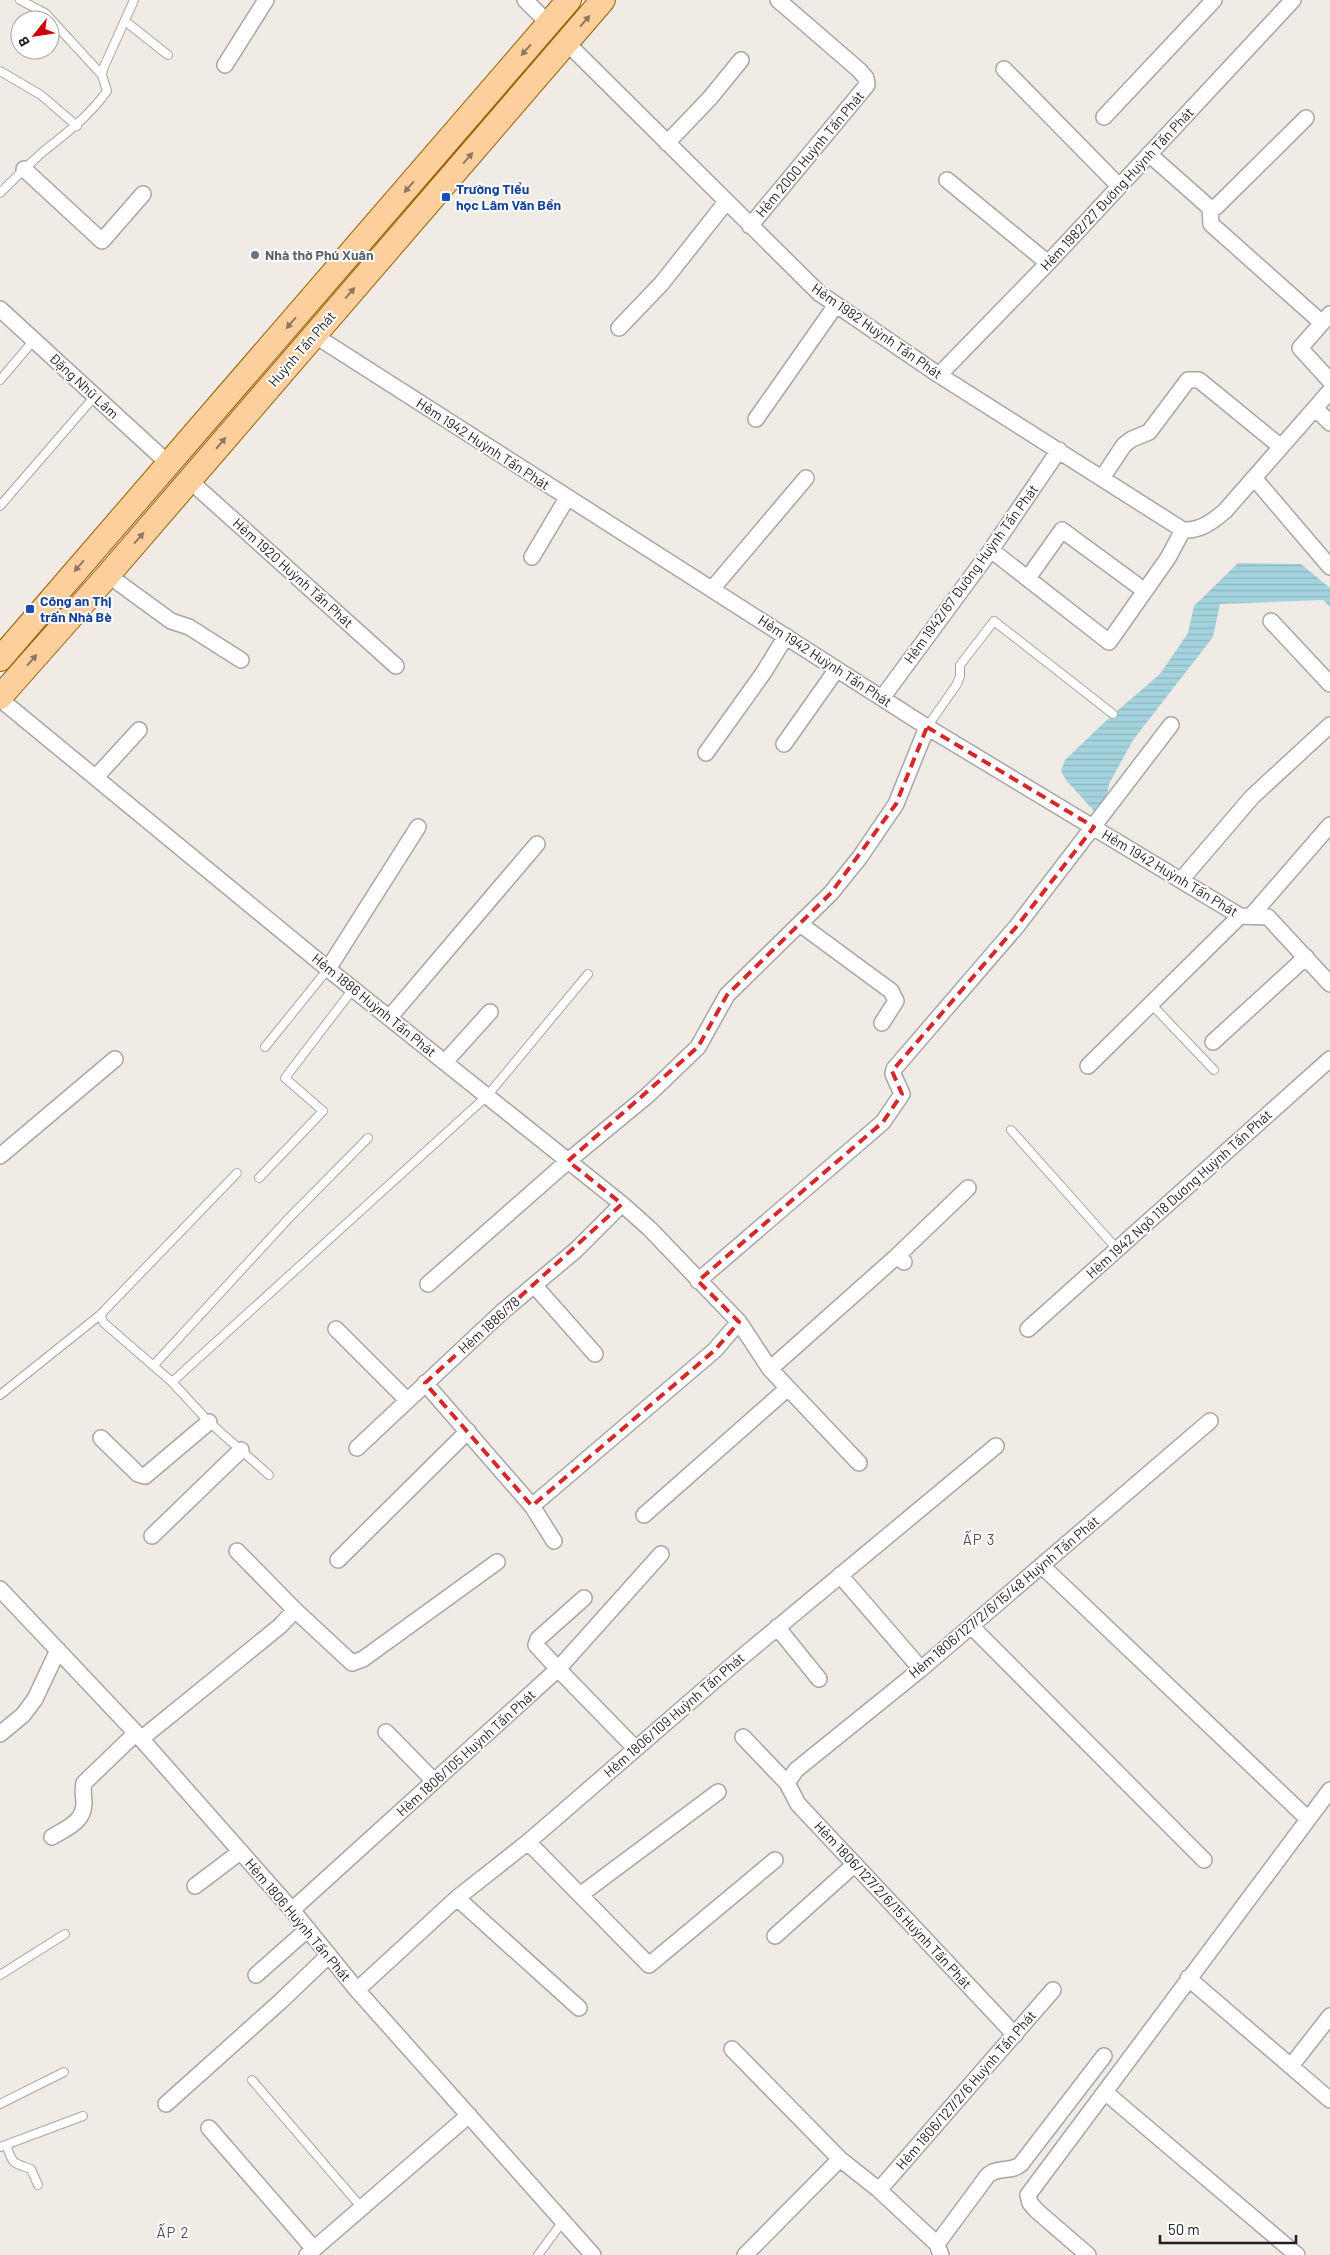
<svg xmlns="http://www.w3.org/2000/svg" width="1330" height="2255" viewBox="0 0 1330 2255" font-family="Barlow,sans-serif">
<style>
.water{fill:url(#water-rules)}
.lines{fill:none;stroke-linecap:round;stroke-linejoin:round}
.lane-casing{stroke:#a6a6a6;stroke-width:10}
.street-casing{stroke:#a6a6a6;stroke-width:18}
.primary-casing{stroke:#995f00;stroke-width:26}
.lane{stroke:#fff;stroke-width:8}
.street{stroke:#fff;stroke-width:15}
.primary{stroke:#fdcf9c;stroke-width:24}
.oneway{fill:#8e775e}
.marked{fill:none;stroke:#d62828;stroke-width:4;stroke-dasharray:10 6;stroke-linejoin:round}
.transit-dot{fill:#1a4fb4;stroke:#fff;stroke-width:2}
.worship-dot{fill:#6b7280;stroke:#fff;stroke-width:2}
.labels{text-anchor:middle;stroke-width:4;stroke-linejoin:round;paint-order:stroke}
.street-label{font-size:14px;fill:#1f1f1f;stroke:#fff}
.transit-label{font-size:14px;font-weight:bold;fill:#164399;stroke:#fff;text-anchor:start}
.worship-label{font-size:14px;font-weight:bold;fill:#5b616d;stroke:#fff;text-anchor:start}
.neighbourhood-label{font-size:15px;letter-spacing:1px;fill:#525252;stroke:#fff}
</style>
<defs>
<pattern id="water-rules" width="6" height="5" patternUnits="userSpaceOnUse" patternTransform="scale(1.25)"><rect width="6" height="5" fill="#a4d3de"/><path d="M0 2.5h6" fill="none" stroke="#8db5be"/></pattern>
</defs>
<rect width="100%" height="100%" fill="#f0ebe5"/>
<path class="water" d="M1238 563 1301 564 1330 588V607L1323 600 1220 604 1213 637 1133 740 1109 784 1106 802 1103 808 1094 811 1066 780 1061 771 1065 760 1109 718 1160 674 1188 633 1194 606Z"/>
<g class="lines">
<defs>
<path id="lane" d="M20 0 45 13 102 75
M125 21 168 55
M0 71 41 95 77 126
M0 193C15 178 29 164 45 150 68 132 90 115 107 91L102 75 103 69 134 0
M0 380 34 340
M0 506 95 396
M927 727 957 684 960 676V665L994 621 1113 714
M1151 1004 1214 1070
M265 1047 328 969
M1011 1130 1117 1249
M237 1173 100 1315 104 1323 172 1382 209 1422 269 1475
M259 1178 323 1111 285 1078 353 989
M153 1366 289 1218 368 1138
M172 1382 487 1096 588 974
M0 1395 100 1315
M0 1975 65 1934
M252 2080 362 2208
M0 2104 64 2072
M6 2145C14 2165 11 2162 31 2169L38 2185
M0 2147 83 2116
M538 2255 563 2221"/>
<path id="street" d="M525 0 549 24
M566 42 819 293 939 375 1183 530C1200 531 1212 522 1225 511L1330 391
M225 65 266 0
M1004 69 1119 186
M1104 117 1214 0
M667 143 710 98 741 60
M1149 154 1210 208 1216 207 1306 118
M24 169 102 241 143 194
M947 180 1048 263
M1210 208 1211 224 1322 323
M750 226 867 85 866 78 859 70 778 0
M0 309 168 463
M1330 314 1300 348 1330 381
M619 328 662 283 726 202
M314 335 927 727 1240 916 1268 917 1330 984
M939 375 1048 263 1293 0
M1315 408 1330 423
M756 419 836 305
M1102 478 1124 445 1132 439 1149 432 1188 380H1199L1281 447
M1255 479 1330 567
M189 480 396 666
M991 550 1109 642 1168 558 1183 530
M532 557 567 498
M108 575 171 621 189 627 241 660
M1028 578 1062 530 1145 591
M712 589 806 478
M1271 621 1330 684
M882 698 991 550 1059 450
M0 699 328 969 622 1204 650 1229 739 1322 770 1369 859 1463
M784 744 837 669
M706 753 764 672 786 636
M96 777 139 730
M1181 880 1252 797 1330 725
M1251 916 1330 825
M800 924 891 991 896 1001 882 1023
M328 969 418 827
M389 1018 537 844
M1213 1042 1306 957
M445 1062 490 1012
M1088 1066 1240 916
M0 1156 115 1059
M897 1256 968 1188
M698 1281 883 1122 902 1094 893 1074 894 1069 1017 926 1171 725
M428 1284 568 1161 648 1095 698 1047 727 995 831 893 860 857 896 804 927 727
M534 1285 595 1354
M336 1329 407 1400
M1028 1329 1330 1059
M770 1369 897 1256 904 1262
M425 1383 532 1506 554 1541
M101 1438 138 1474 145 1476 209 1422
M357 1448 502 1312 576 1250 622 1204
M532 1506 715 1350 739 1322
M644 1515 788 1388
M152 1536 241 1450
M237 1551 295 1610 352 1663 363 1659 497 1562
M338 1560 468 1431
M1042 1566 1308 1819
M840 1575 921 1669
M0 1589 136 1733 292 1910 357 1990 593 2255
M584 1598 538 1639 536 1645 558 1669 661 1554
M971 1626 1204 1860
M777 1627 819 1679
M386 1732 434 1781
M0 1734 23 1715 35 1699 58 1650
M743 1737 787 1783
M141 1739 280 1626 295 1610
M52 1837C66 1828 83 1823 84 1804 84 1796 82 1791 84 1783L136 1733
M528 1842 649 1965 775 1860
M195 1886 240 1852
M580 1895 718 1792
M457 1898 579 2008
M292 1910 558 1669 635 1748
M775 1936 855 1864
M256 1975 308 1929
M1188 1978 1330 2100
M357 1990 457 1898 528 1842 736 1662 996 1446
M1015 2035 798 1804 787 1783 796 1770 921 1669 1210 1421
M732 2049 840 2159 879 2190 937 2244
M1291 2066 1330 2016
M1105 2092 1297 2255
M166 2104 281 2001 329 1955
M209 2128 314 2249
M879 2190 1053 1990
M307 2255 469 2115
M745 2255 840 2159
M941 2255 937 2244 988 2175C999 2166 1011 2173 1021 2164L1104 2056
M1088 2255 1037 2211 1030 2203 1028 2195 1330 1790"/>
<path id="primary" d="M0 659 569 0
M0 697 108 575 603 0"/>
</defs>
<use href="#lane" class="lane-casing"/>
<use href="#street" class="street-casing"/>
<use href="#primary" class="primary-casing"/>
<use href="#lane" class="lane"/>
<use href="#street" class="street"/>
<use href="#primary" class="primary"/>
</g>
<defs><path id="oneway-solid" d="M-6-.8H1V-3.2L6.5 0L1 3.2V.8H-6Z" transform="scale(1.25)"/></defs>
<g class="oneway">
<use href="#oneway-solid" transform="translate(585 21) rotate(-49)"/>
<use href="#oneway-solid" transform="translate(526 50) rotate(131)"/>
<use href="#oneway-solid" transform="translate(468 158) rotate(-49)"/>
<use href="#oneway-solid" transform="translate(409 187) rotate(131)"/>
<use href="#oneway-solid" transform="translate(350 293) rotate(-49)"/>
<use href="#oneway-solid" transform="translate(291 323) rotate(131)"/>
<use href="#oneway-solid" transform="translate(221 443) rotate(-50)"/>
<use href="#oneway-solid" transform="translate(139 538) rotate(-49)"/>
<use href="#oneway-solid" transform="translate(79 566) rotate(131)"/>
<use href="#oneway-solid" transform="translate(32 660) rotate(-49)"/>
</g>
<path class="marked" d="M927 727 1094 827 1017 926 892 1071 902 1094 883 1122 698 1281 739 1322 715 1350 532 1506 425 1383 622 1204 568 1161 698 1047 727 995 831 893 896 804Z"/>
<g class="transit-dot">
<rect x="441" y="192" width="10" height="10" rx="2.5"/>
<rect x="25" y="604" width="10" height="10" rx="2.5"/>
</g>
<circle class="worship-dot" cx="255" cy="255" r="5"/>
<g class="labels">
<g class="street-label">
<text transform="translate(810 154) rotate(-50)" y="5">Hẻm 2000 Huỳnh Tấn Phát</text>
<text transform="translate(1117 189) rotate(-47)" y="5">Hẻm 1982/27 Đường Huỳnh Tấn Phát</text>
<text transform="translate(877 331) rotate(35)" y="5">Hẻm 1982 Huỳnh Tấn Phát</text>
<text transform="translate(302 349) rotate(-49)" y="5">Huỳnh Tấn Phát</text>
<text transform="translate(84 386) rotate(43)" y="5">Đặng Nhữ Lâm</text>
<text transform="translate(483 444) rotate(33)" y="5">Hẻm 1942 Huỳnh Tấn Phát</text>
<text transform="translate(293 573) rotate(42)" y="5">Hẻm 1920 Huỳnh Tấn Phát</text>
<text transform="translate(971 574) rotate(-54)" y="5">Hẻm 1942/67 Đường Huỳnh Tấn Phát</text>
<text transform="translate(825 661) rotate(33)" y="5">Hẻm 1942 Huỳnh Tấn Phát</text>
<text transform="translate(1170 873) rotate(31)" y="5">Hẻm 1942 Huỳnh Tấn Phát</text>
<text transform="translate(374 1005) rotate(39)" y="5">Hẻm 1886 Huỳnh Tấn Phát</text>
<text transform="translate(1179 1194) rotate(-42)" y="5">Hẻm 1942 Ngõ 118 Dương Huỳnh Tấn Phát</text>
<text transform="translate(489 1325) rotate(-42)" y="5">Hẻm 1886/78</text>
<text transform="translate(1004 1597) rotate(-40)" y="5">Hẻm 1806/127/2/6/15/48 Huỳnh Tấn Phát</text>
<text transform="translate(674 1715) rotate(-41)" y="5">Hẻm 1806/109 Huỳnh Tấn Phát</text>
<text transform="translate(466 1753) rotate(-42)" y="5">Hẻm 1806/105 Huỳnh Tấn Phát</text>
<text transform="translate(893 1905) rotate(47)" y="5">Hẻm 1806/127/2/6/15 Huỳnh Tấn Phát</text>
<text transform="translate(298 1920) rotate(50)" y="5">Hẻm 1806 Huỳnh Tấn Phát</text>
<text transform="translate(966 2090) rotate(-49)" y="5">Hẻm 1806/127/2/6 Huỳnh Tấn Phát</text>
</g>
<g class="transit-label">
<text x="456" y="194">Trường Tiểu<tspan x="456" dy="16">học Lâm Văn Bền</tspan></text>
<text x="40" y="606">Công an Thị<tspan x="40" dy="16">trấn Nhà Bè</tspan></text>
</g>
<g class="worship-label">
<text x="265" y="260">Nhà thờ Phú Xuân</text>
</g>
<g class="neighbourhood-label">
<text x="979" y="1545">ẤP 3</text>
<text x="173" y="2238">ẤP 2</text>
</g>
</g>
<g transform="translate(35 35) rotate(240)"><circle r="24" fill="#ffffff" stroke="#a5a5a5"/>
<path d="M0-4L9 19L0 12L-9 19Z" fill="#cd0009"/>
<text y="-8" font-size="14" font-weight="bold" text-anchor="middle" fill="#1f1f1f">B</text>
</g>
<path d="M1160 2235v8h136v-8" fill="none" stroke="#1f1f1f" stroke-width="2.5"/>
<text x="1168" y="2235" font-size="15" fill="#1f1f1f" stroke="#ffffff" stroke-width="4" paint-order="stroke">50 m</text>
</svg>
